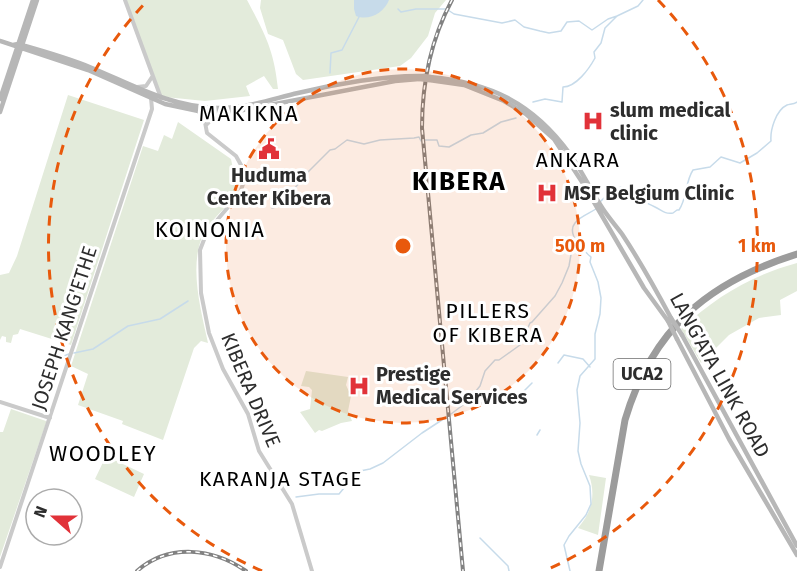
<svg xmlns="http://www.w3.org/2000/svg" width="797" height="571" viewBox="0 0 797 571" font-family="'Fira Sans',sans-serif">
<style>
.green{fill:#e3ebdb}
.water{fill:#c7dbea}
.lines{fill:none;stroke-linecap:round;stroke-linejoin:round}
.stream{stroke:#c7dbea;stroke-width:1.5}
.tertiary{stroke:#cacaca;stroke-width:4}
.secondary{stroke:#b7b7b7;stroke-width:4.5}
.trunk{stroke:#9c9c9c;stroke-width:7}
.rail-casing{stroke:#828282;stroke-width:4}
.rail{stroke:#fff;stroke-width:1.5;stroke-dasharray:4.5;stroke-linecap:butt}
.secondary-bridge{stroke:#b7b7b7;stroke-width:4.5}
.ring{fill:none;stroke:#e8590c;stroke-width:3;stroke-dasharray:10 8}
.labels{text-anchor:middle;stroke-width:6;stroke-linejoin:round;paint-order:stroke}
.shield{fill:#fff;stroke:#6c6c6c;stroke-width:1.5}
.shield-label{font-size:18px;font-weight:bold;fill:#2d2d2d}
.poi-label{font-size:20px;font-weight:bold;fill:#2d2d2d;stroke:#fff;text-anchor:start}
.street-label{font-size:20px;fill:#2d2d2d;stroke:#fff}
.neighbourhood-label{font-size:21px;letter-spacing:1.5px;fill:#000;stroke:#fff}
.quarter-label{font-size:22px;letter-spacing:1.5px;fill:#000;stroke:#fff}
.district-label{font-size:26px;font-weight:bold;letter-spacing:1.5px;fill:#000;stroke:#fff}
.centre{fill:#e8590c;stroke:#fff;stroke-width:3}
.ring-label{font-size:18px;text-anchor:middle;font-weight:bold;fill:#e8590c;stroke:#fff;stroke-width:6;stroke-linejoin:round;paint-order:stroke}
</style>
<rect width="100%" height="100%" fill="#fff"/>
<path class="green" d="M126 0H247C265 34 274 50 278 89H273L264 76 246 86 250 96 205 101 165 97 161 94Z
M261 0H446L435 13 428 36 411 58 400 66 303 80 296 74 283 40 268 34 260 8Z
M68 95 144 120 71 345 20 329 18 334 13 335 11 343 6 342V337L2 336 0 340V275L9 273 17 256Z
M178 122 231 159 238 194C227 206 212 219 204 233 188 264 201 311 208 343L201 341 194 348 163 440 122 424 123 421 78 405 88 374 71 366 143 146 158 151 164 135 172 139Z
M797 263V291L780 300 781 315 759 318 729 335 701 363 681 329C717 296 750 276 797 263Z
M306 371 348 377 346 385 351 396 348 411 352 421 341 423 322 431 319 430 315 433 300 412 310 409 312 390 309 387 301 386Z
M11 409 46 421V423L0 557V432H3Z
M106 456 144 474 134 497 95 479Z
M589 475 606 478 598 535 578 528C592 512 596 495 589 475Z"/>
<path class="water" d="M354 0H389C384 13 369 21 356 16L354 9Z"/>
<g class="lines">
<path class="stream" d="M398 9 401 12 416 9H446
M448 10 454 14 502 23 515 20 524 27 540 31 549 33 561 31 567 22 579 21 592 30 608 19 617 16
M330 73 331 53 342 50 359 17
M533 102 545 99 562 102 563 87C576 87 589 69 595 58L594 52 601 43 605 28 617 16 638 6 643 0
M424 140H437L439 146 449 147 471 135 483 133 501 122 516 118
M600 202 604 198 607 199 609 194 621 187C631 197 643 201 655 207 663 211 664 214 673 213L677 210H679C687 199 685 182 693 170L710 167 721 157 740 163 757 153 771 141C770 130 776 110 787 105 791 104 794 104 797 102
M272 208C288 205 291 186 305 179L306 174 330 150 335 149 347 140 364 144 380 140 414 138 419 137 421 141
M74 353 93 349 128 326 160 319 188 301
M54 359 69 354
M558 363 564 355 583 359 590 367
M469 401C486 408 505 392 523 392L532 383
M451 414 467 402 480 386 485 371 495 360H499L520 345 530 323 532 322 555 296 562 283 569 266 574 237
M537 435 540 430
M296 497 319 494H339L354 476 360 471 370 469 383 463 422 433 448 416
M480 538 508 566 509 571
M570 571 564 545 569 536 586 515 591 504 590 486 581 464 578 451 580 423 577 390 580 376 595 359V334L600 314 601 298 598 282 590 262 591 257C583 250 566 234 575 223 579 217 590 213 596 209"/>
<path class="tertiary" d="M125 0 161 98
M137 87 146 86 152 77
M199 112 204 117 207 133 236 156 241 165 244 181 240 193 207 232 200 250 201 293 209 333 223 369 248 414 259 451 292 504 312 571
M206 125 214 117 234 112
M0 402 50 418
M0 567 152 109 151 98"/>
<path class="secondary" d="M0 41 88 70 165 104 203 112 238 111 395 81 419 79
M13 45 18 44C43 51 68 58 92 68 133 85 171 107 217 108 244 109 272 99 298 93 335 84 386 75 424 76
M430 77C491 83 533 103 570 154 582 171 591 191 603 209 609 218 616 226 622 234 640 261 656 290 671 318
M429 80 464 85 504 101 526 114 554 139 584 185 644 288 668 321
M0 99 33 0
M0 112 37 0
M682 335 797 546
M677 339 729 439 797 555"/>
<path class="trunk" d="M599 571 625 420C652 329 708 282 797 254"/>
<defs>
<path id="rail" d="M452 0C430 41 422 83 422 128L463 571
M137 571C169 543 213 548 246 571"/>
</defs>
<use href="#rail" class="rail-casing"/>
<use href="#rail" class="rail"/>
<path class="secondary-bridge" d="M424 76 430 77
M419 79 429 80
M671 318 682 335
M668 321 677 339"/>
</g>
<circle cx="403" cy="246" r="177" fill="#e8590c" fill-opacity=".12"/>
<g class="ring">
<circle cx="403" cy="246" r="177"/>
<path d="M262 571A354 354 0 0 1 148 0M658 0A354 354 0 0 1 544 571"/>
</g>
<defs>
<symbol id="hospital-bare" viewBox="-9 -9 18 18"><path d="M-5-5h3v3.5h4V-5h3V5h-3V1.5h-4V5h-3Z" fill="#e13239" stroke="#fff" stroke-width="2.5" paint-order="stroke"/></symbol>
<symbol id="civic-bare" viewBox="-9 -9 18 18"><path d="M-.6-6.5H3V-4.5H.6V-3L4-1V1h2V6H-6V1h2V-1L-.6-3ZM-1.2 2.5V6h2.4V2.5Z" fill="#e13239" stroke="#fff" stroke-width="2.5" paint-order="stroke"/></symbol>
</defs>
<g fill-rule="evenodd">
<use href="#hospital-bare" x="578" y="106" width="30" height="30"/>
<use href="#civic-bare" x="254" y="134" width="30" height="30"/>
<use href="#hospital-bare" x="532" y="178" width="30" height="30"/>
<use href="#hospital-bare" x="344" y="371" width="30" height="30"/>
</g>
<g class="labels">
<rect class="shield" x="613.5" y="359" width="57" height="30" rx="4.5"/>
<g class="shield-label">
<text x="642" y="380">UCA2</text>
</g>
<g class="poi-label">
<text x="610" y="117">slum medical<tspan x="610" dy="23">clinic</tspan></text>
<text x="269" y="182" text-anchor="middle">Huduma<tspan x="269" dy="23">Center Kibera</tspan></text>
<text x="564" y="200">MSF Belgium Clinic</text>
<text x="376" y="381">Prestige<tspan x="376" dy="23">Medical Services</tspan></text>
</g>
<g class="street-label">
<text transform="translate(64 328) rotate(-72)" y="7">JOSEPH KANG'ETHE</text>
<text transform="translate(720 375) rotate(61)" y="7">LANG'ATA LINK ROAD</text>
<text transform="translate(251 390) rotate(67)" y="7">KIBERA DRIVE</text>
</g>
<g class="neighbourhood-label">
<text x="578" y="167">ANKARA</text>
<text x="488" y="318">PILLERS<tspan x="488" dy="24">OF KIBERA</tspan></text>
<text x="281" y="486">KARANJA STAGE</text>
</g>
<g class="quarter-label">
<text x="249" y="121">MAKIKNA</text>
<text x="210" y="237">KOINONIA</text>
<text x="103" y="461">WOODLEY</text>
</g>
<g class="district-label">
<text x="459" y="190">KIBERA</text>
</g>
</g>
<circle cx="403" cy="246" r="9" class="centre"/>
<g class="ring-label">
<text x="580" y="252">500 m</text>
<text x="757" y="252">1 km</text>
</g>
<g transform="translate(54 517) rotate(291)"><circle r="28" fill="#ffffff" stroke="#ababab" stroke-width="1.5"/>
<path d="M0-4.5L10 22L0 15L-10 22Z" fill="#e13239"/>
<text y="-9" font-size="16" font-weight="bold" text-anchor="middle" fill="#2d2d2d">N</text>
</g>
</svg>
